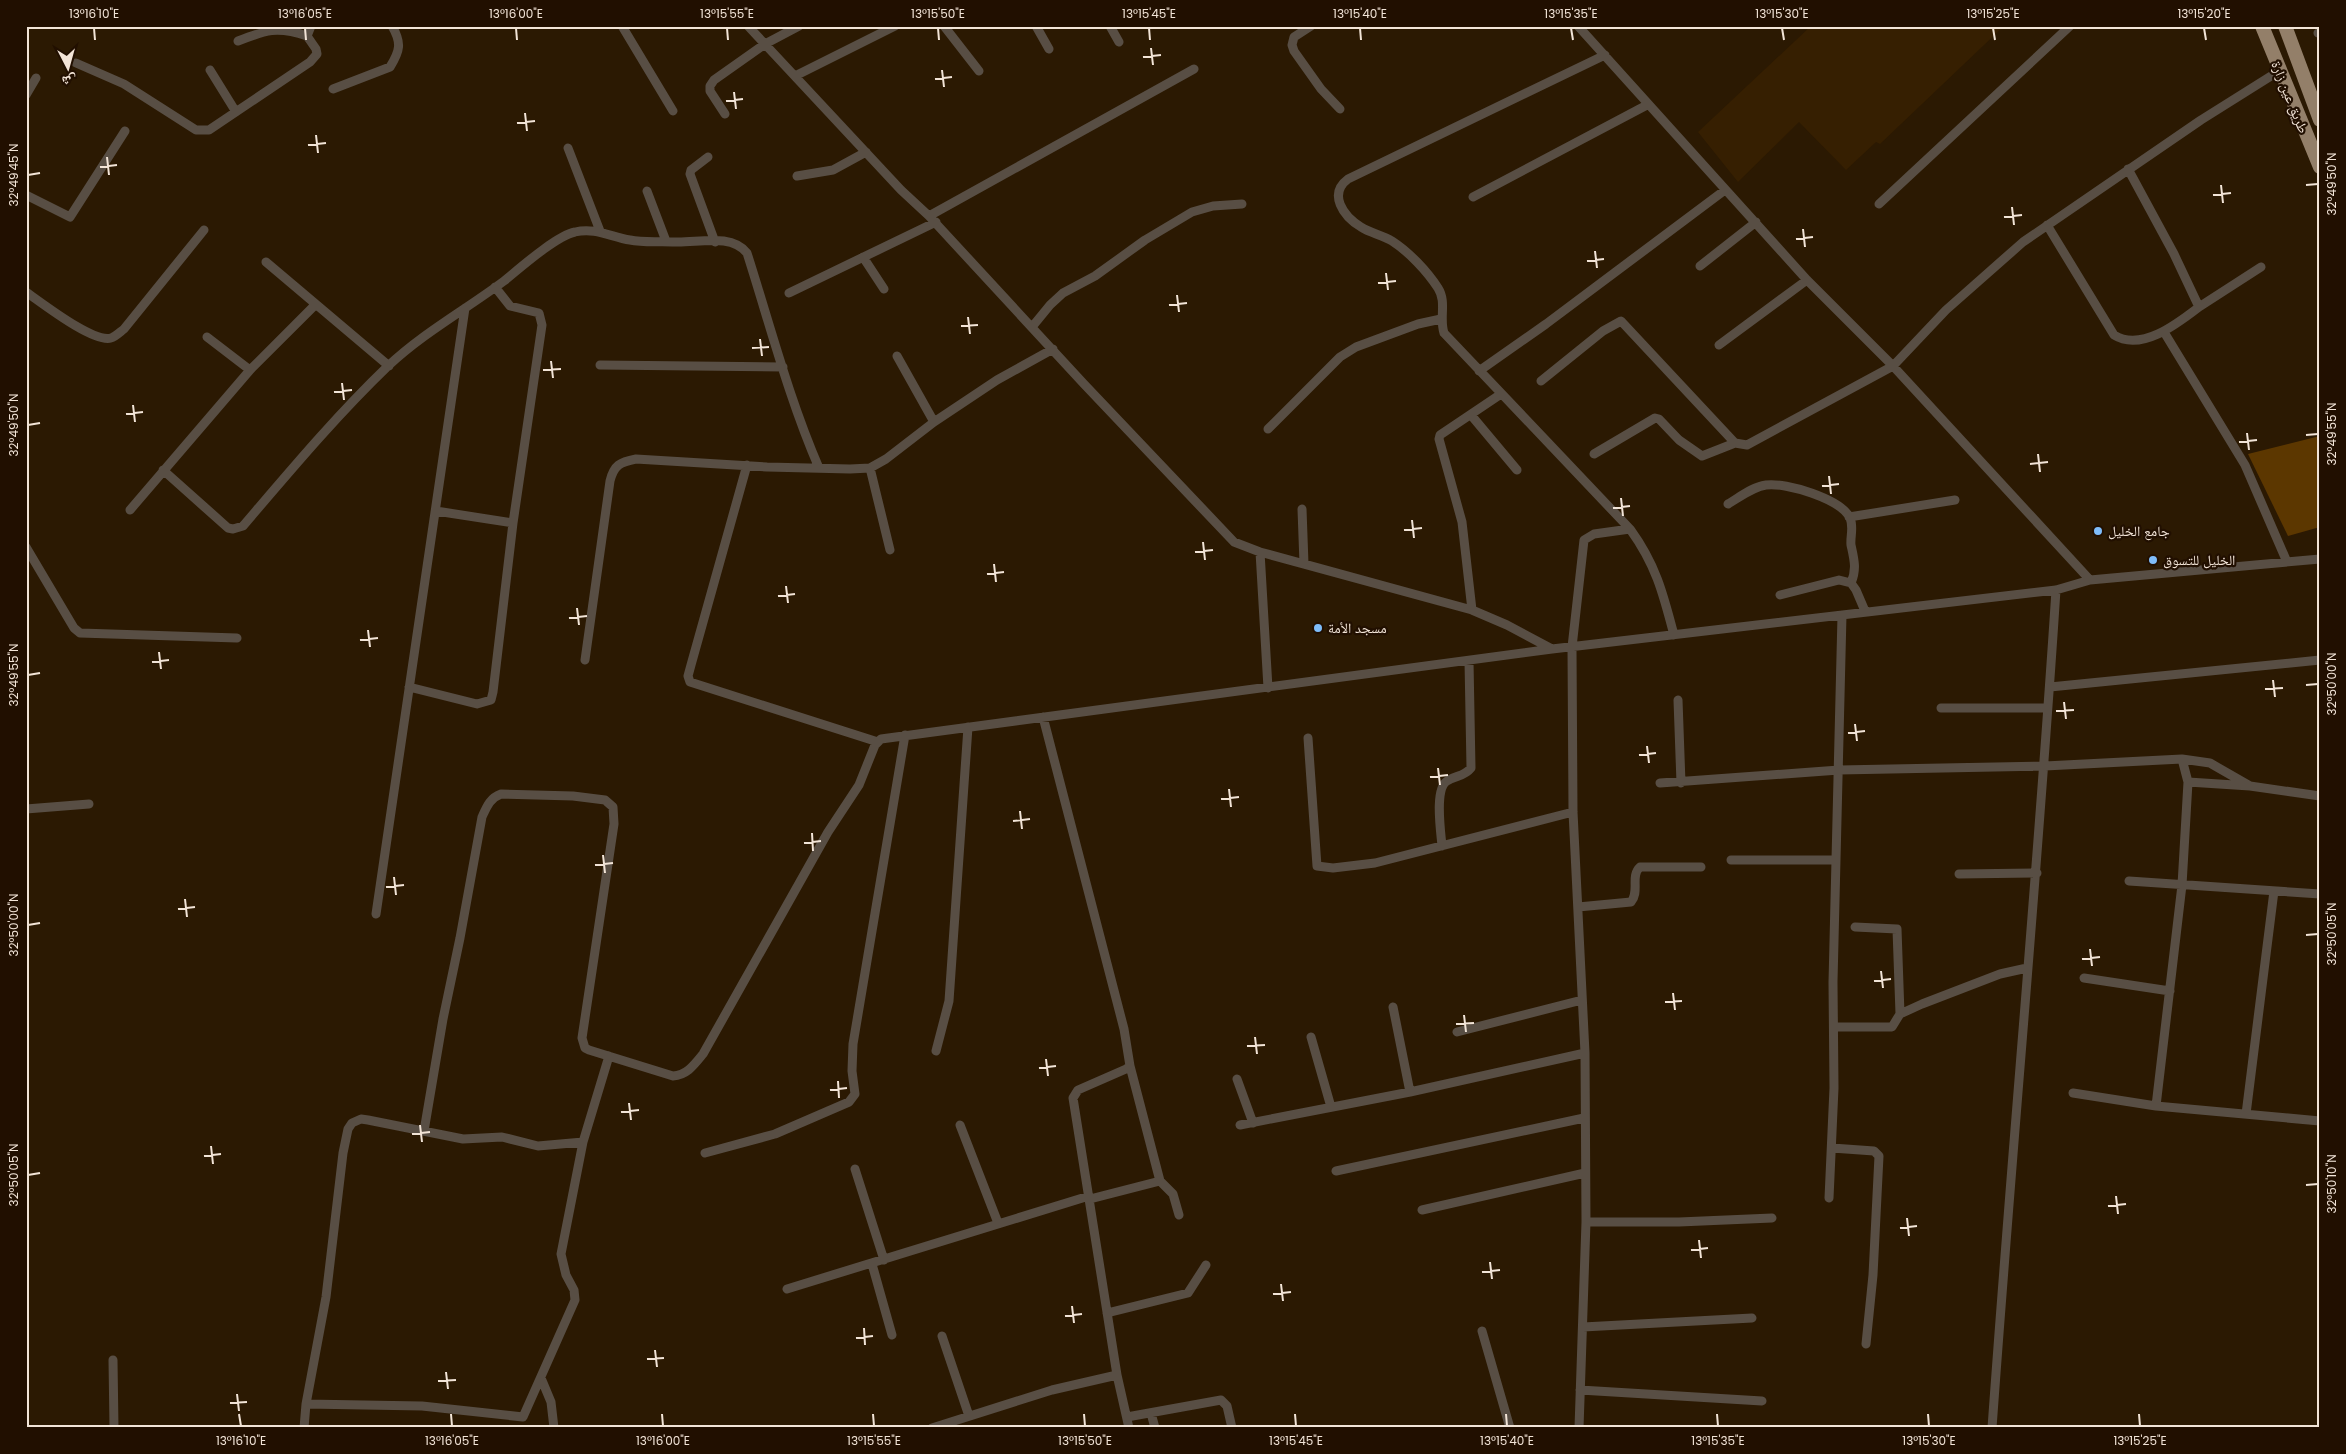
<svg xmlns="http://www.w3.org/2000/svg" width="2346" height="1454" viewBox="0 0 2346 1454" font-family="Poppins,'Noto Naskh Arabic',sans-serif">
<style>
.built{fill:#361f01}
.green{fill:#5c3700}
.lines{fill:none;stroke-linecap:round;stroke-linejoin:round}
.minor{stroke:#584e44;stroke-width:9}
.primary{stroke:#937f69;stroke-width:14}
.ticks{fill:none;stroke:#f2e4d7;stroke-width:2}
.poi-dot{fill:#7fbdfa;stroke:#210f00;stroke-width:2}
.labels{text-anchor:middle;stroke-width:4.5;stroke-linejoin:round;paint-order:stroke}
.street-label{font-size:14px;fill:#f2e4d7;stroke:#210f00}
.poi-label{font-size:14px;fill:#f2e4d7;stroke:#210f00;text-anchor:start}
.neatline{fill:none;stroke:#f2e4d7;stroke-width:2}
.ticks-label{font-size:12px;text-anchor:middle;fill:#f2e4d7}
</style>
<rect width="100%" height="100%" fill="#2b1902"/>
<path class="built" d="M1811 26H2004L1880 144 1876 142 1846 170 1799 122 1738 182 1698 132Z"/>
<path class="green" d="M2320 436V527L2288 536 2248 454Z"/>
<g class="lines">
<path class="minor" d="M622 26 673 111
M748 26 901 190 929 216 1084 384 1234 542 1260 552 1472 610 1507 625 1552 649
M944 26 979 71
M1036 26 1049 49
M1110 26 1119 42
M1311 26 1294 37 1292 45 1294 51 1321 89 1340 109
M1578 26 1807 280 1893 366 2090 580
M2318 33 2320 32
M307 36 311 26
M1605 55 1348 179C1328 194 1343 216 1361 227 1370 233 1382 235 1392 241 1409 252 1427 271 1438 288 1447 302 1439 318 1444 333L1630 529C1656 565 1663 593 1674 635
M76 63 124 84 196 130H209L310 62 317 54 316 49 307 36C277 26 266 30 238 41
M210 70 236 112
M795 76 895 26
M333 89 390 67C400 51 402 43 392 26
M26 95 36 78
M725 114 710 91V86L714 80 765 44 799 26
M568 148 600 231
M708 157 691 170 690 174 715 242
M797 176 833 170 866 152
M647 191 666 241
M26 195 70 217 125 131
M1473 197 1647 105
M1879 204 2070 26
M929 216 1194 69
M2047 225 2114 335C2141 352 2177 324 2199 307L2174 254 2128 169
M863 257 884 289
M266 262 389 366
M1700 266 1756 222
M26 292C42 303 93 343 111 338 115 337 120 332 124 329L204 230
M789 293 936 222
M2199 307 2261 267
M1032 327 1050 305 1063 293 1095 276 1145 240 1192 212 1213 206 1242 204
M2164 332 2245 465 2287 562
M207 337 250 370
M1719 345 1807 280
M897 356 934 422
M600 365 783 367
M1479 371 1546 324 1725 190
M1541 381 1603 331 1621 321 1735 443 1747 445 1893 366 1946 310 2023 242 2201 120 2279 71
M1471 415 1517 470
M1268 429 1340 357 1356 347 1418 324 1441 319
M1594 454 1655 418 1659 419 1679 440 1702 456 1735 443
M747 465 691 665 688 676 690 682 878 742
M870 468 890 550
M163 470 228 528 233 529 243 526C290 471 336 416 388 366 423 333 465 310 504 281 520 268 556 236 575 232 595 227 611 237 630 240 644 243 660 241 675 242 698 243 731 233 747 253 770 325 789 399 819 468
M1728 504C1740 497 1752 487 1766 485 1786 482 1841 499 1850 518 1854 527 1850 537 1851 545 1854 559 1857 569 1851 583
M1302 509 1304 564
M130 510 250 370 315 305
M436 511 513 523
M1849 517 1955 500
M26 547 74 628 80 633 237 638
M1260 552 1268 688
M1780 595 1839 580 1851 583 1856 590 1865 611
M1472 610 1462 522 1439 439 1440 435 1501 394
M585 660 610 481C614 465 620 462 636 459L767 467 850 469 870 468 886 459 934 422 997 380 1053 349
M409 687 477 704 491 700 493 692 513 523 542 325 539 313 510 306 495 287
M2050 687 2320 660
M1678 700 1681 783
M1941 708H2047
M1043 717 1124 1029 1130 1066 1126 1069 1078 1090 1073 1098 1117 1375 1129 1428
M1308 738 1317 866 1333 868 1375 863 1573 812
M2188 782 2250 786 2320 796
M1660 783 1839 770 2045 766 2182 759 2210 763 2250 786
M26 809 89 804
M1442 846C1441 833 1434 789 1447 781 1456 775 1464 777 1471 768L1469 661
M1731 860H1836
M1959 874 2037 873
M2129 881 2320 894
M1578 907 1631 902C1640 892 1630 876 1640 867H1701
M376 914 465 308
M1855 927 1897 929 1900 1014
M2084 978 2170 991
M1393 1007 1410 1092
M1834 1027H1892L1900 1014 1922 1004 2000 974 2027 968
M1457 1032 1582 1000
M1311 1037 1331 1107
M936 1051 949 1001 968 727
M1237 1079 1253 1123
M2073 1093 2156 1106 2320 1121
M2156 1106 2182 885 2188 782 2182 759
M2246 1114 2274 891
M960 1125 998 1223
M1240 1125 1410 1092 1585 1053
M424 1131 443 1019 460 938 482 817C487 806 490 798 501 794L573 796 605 800 613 807 614 824 582 1038 585 1048 589 1050 673 1076C687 1075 694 1065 703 1054L828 832 859 785 875 745 881 739 1552 649 2056 590 2090 580 2320 559
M1832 1148 1874 1151 1879 1156 1873 1275 1866 1344
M705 1153 775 1134 849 1102 855 1094 852 1071 853 1044 905 735
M855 1169 884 1260
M1336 1171 1584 1118
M1160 1181 1173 1194 1179 1215
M1829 1198 1834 1088 1833 982 1842 615
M1090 1199 1160 1181 1130 1066
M1422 1210 1585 1173
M1586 1222H1679L1772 1218
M872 1264 892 1335
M787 1289 1089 1196
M1107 1313 1188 1293 1206 1265
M1583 1327 1752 1318
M1482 1331 1510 1428
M942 1336 969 1416
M113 1360 114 1428
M541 1378 551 1402 554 1428
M1580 1390 1762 1401
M306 1404 422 1406 523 1417 575 1300 574 1290 566 1275 561 1254 583 1142
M1151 1413 1155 1428
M1127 1417 1221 1400 1227 1406 1232 1428
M304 1428 306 1404 326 1297 343 1153 348 1129 352 1123 361 1119 368 1120 463 1139 502 1137 538 1146 583 1142 609 1056
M932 1428 1052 1390 1117 1375
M1579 1428 1586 1222 1585 1053 1573 812 1572 647 1584 540 1594 534 1630 529
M1992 1428C2012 1148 2038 869 2056 590"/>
<path class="primary" d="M2262 26 2320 167
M2285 26 2320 120"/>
</g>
<path class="ticks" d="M94 28 95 40M305 28 306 40M516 28 517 40M727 28 728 40M938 28 939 40M1149 28 1150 40M1360 28 1361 40M1571 28 1573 40M1782 28 1784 40M1993 28 1995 40M2204 28 2206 40M1151 48 1153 65M1143 57 1161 55M942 70 944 87M935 79 952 77M734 92 736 109M726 101 743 99M525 113 527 131M517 123 535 121M316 135 318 153M308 145 326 143M107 157 109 175M100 167 117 165M28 175 40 173M2221 185 2223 203M2306 185 2318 184M2213 195 2231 193M2012 207 2014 225M2004 217 2022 215M1803 229 1805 247M1796 239 1813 237M1595 251 1597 268M1587 261 1604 259M1386 273 1388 290M1378 283 1396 281M1177 295 1179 312M1169 305 1187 303M968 317 970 334M961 326 978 325M760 339 762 356M752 348 769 347M551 361 553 378M543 370 561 369M342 383 344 400M334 392 352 390M133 405 135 422M126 414 143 412M28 425 40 423M2247 433 2249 450M2306 435 2318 434M2239 442 2257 440M2038 454 2040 472M2030 464 2048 462M1829 476 1831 494M1822 486 1839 484M1621 498 1623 516M1613 508 1630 506M1412 520 1414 538M1404 530 1422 528M1203 542 1205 560M1195 552 1213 550M994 564 996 582M987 574 1004 572M786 586 788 603M778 596 795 594M577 608 579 625M569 618 587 616M368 630 370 647M360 640 378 638M159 652 161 669M152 662 169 660M28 675 40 673M2273 680 2275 697M2306 685 2318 684M2265 689 2283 688M2064 702 2066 719M2056 711 2074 710M1855 724 1857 741M1848 733 1865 731M1647 746 1649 763M1639 755 1656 753M1438 768 1440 785M1430 777 1448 775M1229 789 1231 807M1221 799 1239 797M1020 811 1022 829M1013 821 1030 819M812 833 813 851M804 843 821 841M603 855 605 873M595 865 613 863M394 877 396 895M386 887 404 885M185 899 187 917M178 909 195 907M28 925 40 923M2306 935 2318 934M2090 949 2092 966M2082 959 2100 957M1881 971 1883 988M1874 981 1891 979M1673 993 1675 1010M1665 1002 1682 1001M1464 1015 1466 1032M1456 1024 1474 1023M1255 1037 1257 1054M1247 1046 1265 1045M1046 1059 1048 1076M1039 1068 1056 1066M838 1081 839 1098M830 1090 847 1088M629 1103 631 1120M621 1112 639 1110M420 1125 422 1142M412 1134 430 1132M211 1146 213 1164M204 1156 221 1154M28 1175 40 1173M2306 1185 2318 1184M2116 1196 2118 1214M2108 1206 2126 1204M1907 1218 1909 1236M1900 1228 1917 1226M1699 1240 1701 1258M1691 1250 1708 1248M1490 1262 1492 1279M1482 1272 1500 1270M1281 1284 1283 1301M1273 1294 1291 1292M1072 1306 1074 1323M1065 1316 1082 1314M864 1328 865 1345M856 1338 873 1336M655 1350 657 1367M647 1359 664 1358M446 1372 448 1389M438 1381 456 1380M237 1394 239 1411M230 1403 247 1402M239 1414 241 1426M451 1414 452 1426M662 1414 663 1426M873 1414 874 1426M1084 1414 1085 1426M1295 1414 1296 1426M1506 1414 1507 1426M1717 1414 1718 1426M1928 1414 1929 1426M2139 1414 2140 1426"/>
<g class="poi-dot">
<circle cx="2098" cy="531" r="5"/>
<circle cx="2153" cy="560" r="5"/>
<circle cx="1318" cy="628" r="5"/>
</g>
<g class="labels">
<g class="street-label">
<text transform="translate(2290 97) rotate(68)" y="5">طريق عين زارة</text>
</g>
<g class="poi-label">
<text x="2108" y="536">جامع الخليل</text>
<text x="2163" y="565">الخليل للتسوق</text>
<text x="1328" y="633">مسجد الأمة</text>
</g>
</g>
<rect width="2346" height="1454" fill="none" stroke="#210f00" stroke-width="55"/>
<g transform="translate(68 68) rotate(174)" stroke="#210f00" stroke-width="4" paint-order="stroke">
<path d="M0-4L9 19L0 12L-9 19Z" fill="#f2e4d7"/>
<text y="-8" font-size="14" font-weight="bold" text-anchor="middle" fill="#f2e4d7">ش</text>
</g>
<rect x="28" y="28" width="2290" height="1398" class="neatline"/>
<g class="ticks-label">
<text x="94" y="18">13°16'10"E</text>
<text x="305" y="18">13°16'05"E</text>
<text x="516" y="18">13°16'00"E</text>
<text x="727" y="18">13°15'55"E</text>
<text x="938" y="18">13°15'50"E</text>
<text x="1149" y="18">13°15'45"E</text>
<text x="1360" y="18">13°15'40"E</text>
<text x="1571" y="18">13°15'35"E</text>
<text x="1782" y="18">13°15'30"E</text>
<text x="1993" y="18">13°15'25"E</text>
<text x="2204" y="18">13°15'20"E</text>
<text transform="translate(14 175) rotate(-90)" y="4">32°49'45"N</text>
<text transform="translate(2332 184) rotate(-90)" y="4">32°49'50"N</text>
<text transform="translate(14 425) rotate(-90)" y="4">32°49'50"N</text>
<text transform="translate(2332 434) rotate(-90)" y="4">32°49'55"N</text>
<text transform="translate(14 675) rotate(-90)" y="4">32°49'55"N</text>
<text transform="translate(2332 684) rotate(-90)" y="4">32°50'00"N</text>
<text transform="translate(14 925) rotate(-90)" y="4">32°50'00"N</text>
<text transform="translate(2332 934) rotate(-90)" y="4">32°50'05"N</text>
<text transform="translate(14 1175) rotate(-90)" y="4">32°50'05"N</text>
<text transform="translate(2332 1184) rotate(-90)" y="4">32°50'10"N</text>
<text x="241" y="1445">13°16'10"E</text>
<text x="452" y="1445">13°16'05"E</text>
<text x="663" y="1445">13°16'00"E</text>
<text x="874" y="1445">13°15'55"E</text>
<text x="1085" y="1445">13°15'50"E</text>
<text x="1296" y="1445">13°15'45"E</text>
<text x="1507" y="1445">13°15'40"E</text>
<text x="1718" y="1445">13°15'35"E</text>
<text x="1929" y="1445">13°15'30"E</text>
<text x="2140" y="1445">13°15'25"E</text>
</g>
</svg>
